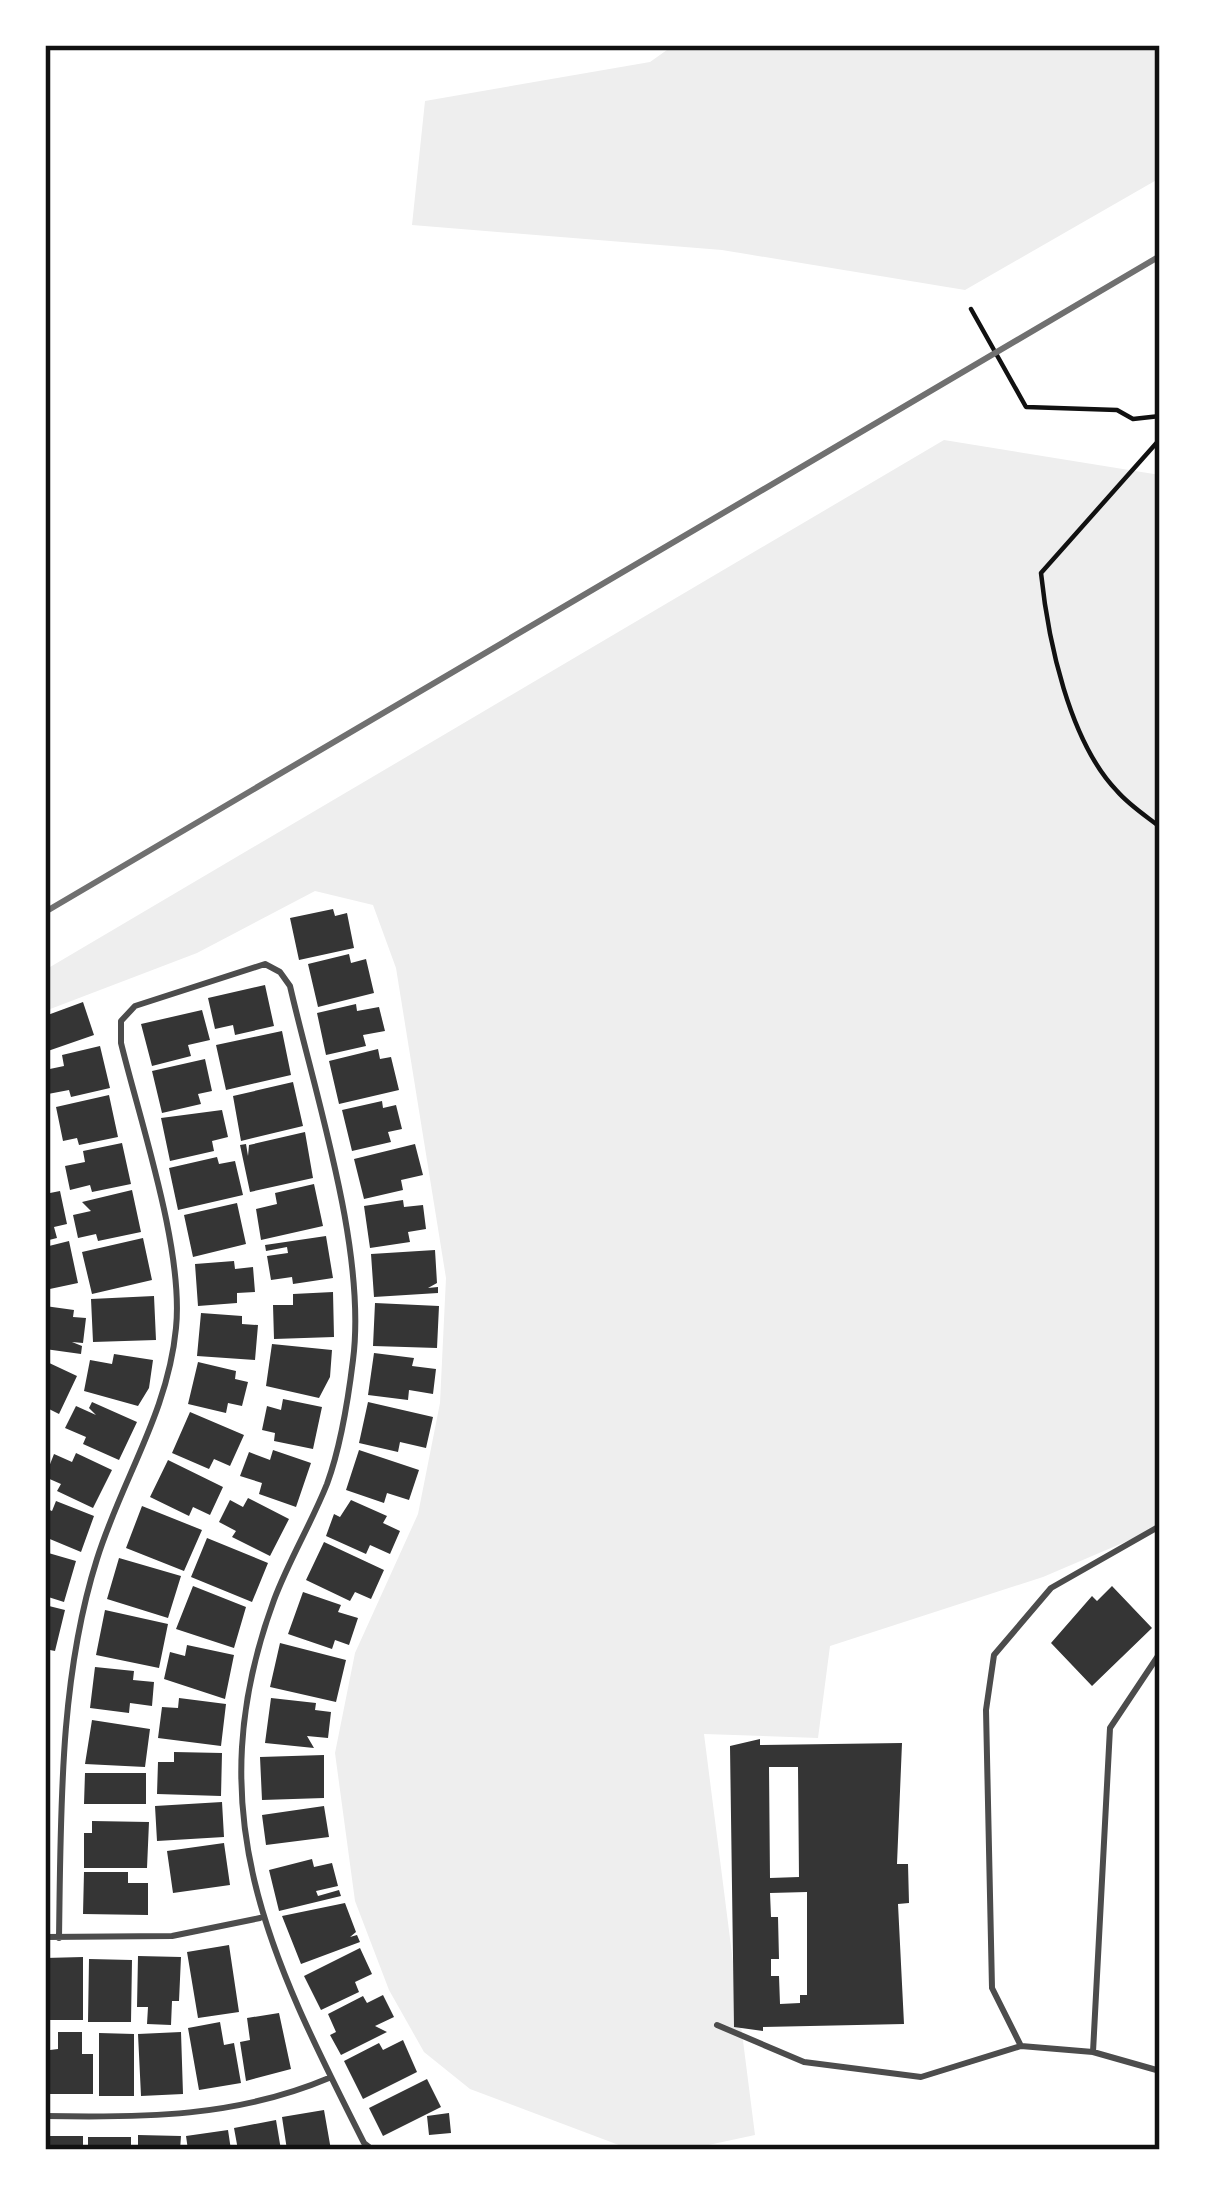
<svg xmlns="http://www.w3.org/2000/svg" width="1205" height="2195" viewBox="0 0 1205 2195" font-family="Quicksand,sans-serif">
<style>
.green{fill:#eee}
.building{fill:#353535;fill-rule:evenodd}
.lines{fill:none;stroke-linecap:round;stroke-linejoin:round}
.path{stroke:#111;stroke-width:4.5}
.service{stroke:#4c4c4c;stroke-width:6}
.rail{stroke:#707070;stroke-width:6}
.neatline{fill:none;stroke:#111;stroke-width:4.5}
</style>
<rect width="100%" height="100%" fill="#fff"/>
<path class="green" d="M674 45H1160V178L965 290 722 250 412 225 425 101 650 62Z
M944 440 1160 475V1527L1043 1577 830 1646 818 1738 704 1734 755 2135 685 2150H632L470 2089 424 2052 389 1990 355 1901 335 1753 355 1653 418 1514 440 1403 446 1278 396 968 373 905 315 891 197 953 45 1011V970Z"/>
<path class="building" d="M333 909 335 916 347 913 354 948 299 960 290 918Z
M349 954 351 963 366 959 374 993 318 1007 308 964Z
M265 985 274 1026 235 1035 233 1025 215 1029 208 998Z
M83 1002 94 1035 45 1052V1016Z
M356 1004 357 1011 379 1007 385 1031 363 1035 366 1046 326 1055 317 1013Z
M202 1010 210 1040 188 1045 191 1056 152 1066 141 1024Z
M282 1031 291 1075 226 1090 216 1045Z
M100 1046 110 1088 71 1097 69 1090 48 1094 45 1070 64 1066 62 1055Z
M378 1049 380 1059 391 1057 399 1090 339 1104 329 1061Z
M205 1059 212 1091 198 1094 201 1104 162 1113 152 1071Z
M293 1082 303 1126 241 1141 233 1096Z
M109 1095 118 1137 79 1145 77 1138 63 1141 56 1107Z
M382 1101 383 1108 396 1105 402 1129 388 1132 391 1142 352 1151 342 1110Z
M222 1110 228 1137 212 1141 214 1151 170 1161 161 1118Z
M305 1132 313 1178 250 1192 240 1145 246 1144 248 1156 249 1145Z
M122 1143 131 1184 92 1192 90 1185 70 1190 65 1166 85 1162 83 1151Z
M415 1144 423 1175 401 1180 403 1190 364 1199 354 1159Z
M217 1157 219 1164 235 1161 243 1195 178 1210 169 1168Z
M314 1184 323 1226 261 1240 256 1209 277 1204 275 1193Z
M132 1190 141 1232 98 1241 96 1234 78 1238 73 1215 91 1211 82 1202Z
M60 1191 67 1224 54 1227 57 1238 45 1241V1194Z
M403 1200 404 1207 423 1205 426 1229 408 1232 410 1242 370 1248 364 1206Z
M237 1203 246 1244 193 1257 184 1215Z
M326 1236 333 1278 293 1284 292 1277 271 1280 267 1256 288 1253 287 1247 266 1251 265 1245Z
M143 1238 152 1280 92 1294 82 1252Z
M69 1241 78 1283 45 1290V1247Z
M435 1250 437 1283 428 1288 438 1287V1293L374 1297 371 1254Z
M234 1261 235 1269 253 1267 255 1292 237 1293V1303L198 1306 195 1264Z
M333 1292 334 1337 274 1339 273 1305H293V1294Z
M154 1296 156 1340 93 1342 91 1299Z
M375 1303 439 1306 437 1348 373 1346Z
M45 1306 74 1310 73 1317 86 1318 83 1343 72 1342 82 1346 81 1354 45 1349Z
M201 1313 242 1316V1324L258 1325 255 1360 197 1356Z
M272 1344 332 1350 330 1377 319 1398 266 1386Z
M374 1353 414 1358 412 1366 436 1369 433 1394 409 1390 408 1400 368 1395Z
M114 1354 153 1360 149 1388 138 1406 84 1391 90 1360 112 1364Z
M45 1361 77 1376 59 1414 45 1407Z
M198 1362 236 1371 235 1379 248 1382 242 1406 228 1403 226 1413 188 1404Z
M283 1399 322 1407 313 1449 274 1441 275 1433 262 1430 267 1406 281 1410Z
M92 1402 137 1422 119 1460 83 1444 86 1437 65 1428 76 1406 96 1415 89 1408Z
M368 1402 433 1417 426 1448 400 1442 398 1452 359 1443Z
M190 1412 244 1435 230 1466 214 1459 209 1469 172 1453Z
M273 1450 311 1463 296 1507 259 1494 262 1483 240 1476 249 1452 270 1460Z
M359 1450 419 1470 409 1500 387 1493 384 1503 346 1490Z
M76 1453 112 1470 93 1508 57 1491 61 1484 45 1477 54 1454 72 1462Z
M168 1460 223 1487 210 1515 193 1507 189 1516 150 1497Z
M248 1498 289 1519 270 1556 232 1537 236 1531 219 1522 230 1500 243 1507Z
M351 1500 387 1516 383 1523 400 1531 390 1554 370 1545 366 1554 326 1536 334 1514 340 1517Z
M56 1501 94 1516 81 1552 45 1537V1508L52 1511Z
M142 1506 202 1530 184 1571 126 1548Z
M207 1538 268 1563 252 1602 191 1577Z
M324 1542 384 1570 371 1599 355 1592 350 1601 306 1580Z
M45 1552 76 1561 64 1602 45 1596Z
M119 1558 181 1576 168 1618 107 1599Z
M193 1586 246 1607 234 1648 176 1629Z
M1112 1586 1152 1628 1092 1686 1051 1643 1092 1596 1097 1601Z
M303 1592 341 1605 338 1612 358 1618 349 1645 335 1640 332 1649 288 1634Z
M45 1605 65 1610 55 1651 45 1649Z
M105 1610 168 1624 159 1668 96 1655Z
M280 1643 346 1660 336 1702 270 1687Z
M187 1645 234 1655 225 1699 164 1679 170 1652 185 1656Z
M95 1667 134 1671 133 1680 154 1682 152 1706 130 1703 129 1713 90 1708Z
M179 1698 226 1704 221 1746 158 1738 162 1707 178 1708Z
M271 1698 316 1703 315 1710 331 1712 328 1738 307 1736 314 1748 265 1743Z
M92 1720 150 1729 145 1767 85 1764Z
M760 1739V1745L902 1743 897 1864H908L909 1903 898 1904 904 2024 763 2027V2031L734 2027 730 1746ZM769 1767H798L799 1877 770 1878ZM807 1892V1995H800V2003L780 2004 779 1976H771V1959H779L778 1917H771L770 1893Z
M174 1752 222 1753 221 1796 157 1794 158 1762H174Z
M324 1755V1798L262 1800 260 1757Z
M85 1773H146V1804H84Z
M222 1802 224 1837 157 1841 155 1806Z
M324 1806 329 1837 266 1845 262 1815Z
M92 1821 149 1822 147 1868H84V1833H92Z
M224 1843 230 1885 173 1893 167 1851Z
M312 1859 314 1867 332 1863 338 1886 316 1891 318 1896 339 1890 341 1896 279 1911 269 1870Z
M84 1872H128V1883H148V1915L83 1914Z
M345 1903 356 1932 350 1937 357 1935 360 1942 301 1964 282 1916Z
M229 1945 239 2012 198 2018 187 1952Z
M360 1948 372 1974 355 1982 359 1992 321 2010 304 1976Z
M138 1956 181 1957 179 2001H172L171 2025 147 2024 148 2007H137Z
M83 1957V2020H46L45 1958Z
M89 1959 132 1960 131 2022H88Z
M383 1995 394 2017 375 2026 387 2032 341 2055 330 2035 336 2032 328 2014 363 1996 367 2003Z
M279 2013 291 2069 246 2081 240 2042 250 2040 247 2018Z
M220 2022 224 2045 234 2043 241 2083 199 2090 188 2028Z
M58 2032H82V2054H93V2094H50V2050L58 2049Z
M181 2032 183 2094 141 2096 138 2034Z
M99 2033 134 2034V2096H99Z
M403 2040 417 2072 363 2099 344 2061 379 2043 383 2050Z
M427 2079 441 2107 383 2136 369 2108Z
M324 2110 331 2150H287L282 2117Z
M449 2113 451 2133 429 2135 427 2116Z
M276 2120 281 2150H238L234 2128Z
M228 2130 231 2150H188L186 2136Z
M138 2135 181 2136 180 2150H138Z
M45 2136H83V2150H45Z
M88 2137H131V2150H88Z"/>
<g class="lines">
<path class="path" d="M971 309 1026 407 1117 410 1133 419 1160 416
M1160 439 1041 573C1048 640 1069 741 1117 791 1129 805 1146 816 1160 827"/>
<path class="service" d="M45 1937 172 1936 260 1918
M59 1938C61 1812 59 1679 97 1559 122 1479 168 1413 176 1328 184 1250 140 1121 121 1043V1021L135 1006 265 964 280 972 290 986C315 1095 367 1251 353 1360 348 1401 341 1446 327 1484 311 1524 289 1560 274 1600 196 1812 270 1957 364 2143L373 2150
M717 2025 804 2062 921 2077 1021 2046 1093 2052 1160 2071
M1021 2046 992 1988 986 1710 994 1655 1051 1588 1160 1526
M1093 2052 1110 1728 1160 1653
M45 2116C144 2118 237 2117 329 2078
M444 2150H513"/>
<path class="rail" d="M45 912 1160 256"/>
</g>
<rect width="1205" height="2195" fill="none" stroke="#ffffff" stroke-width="96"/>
<rect x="48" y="48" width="1109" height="2099" class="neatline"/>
</svg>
